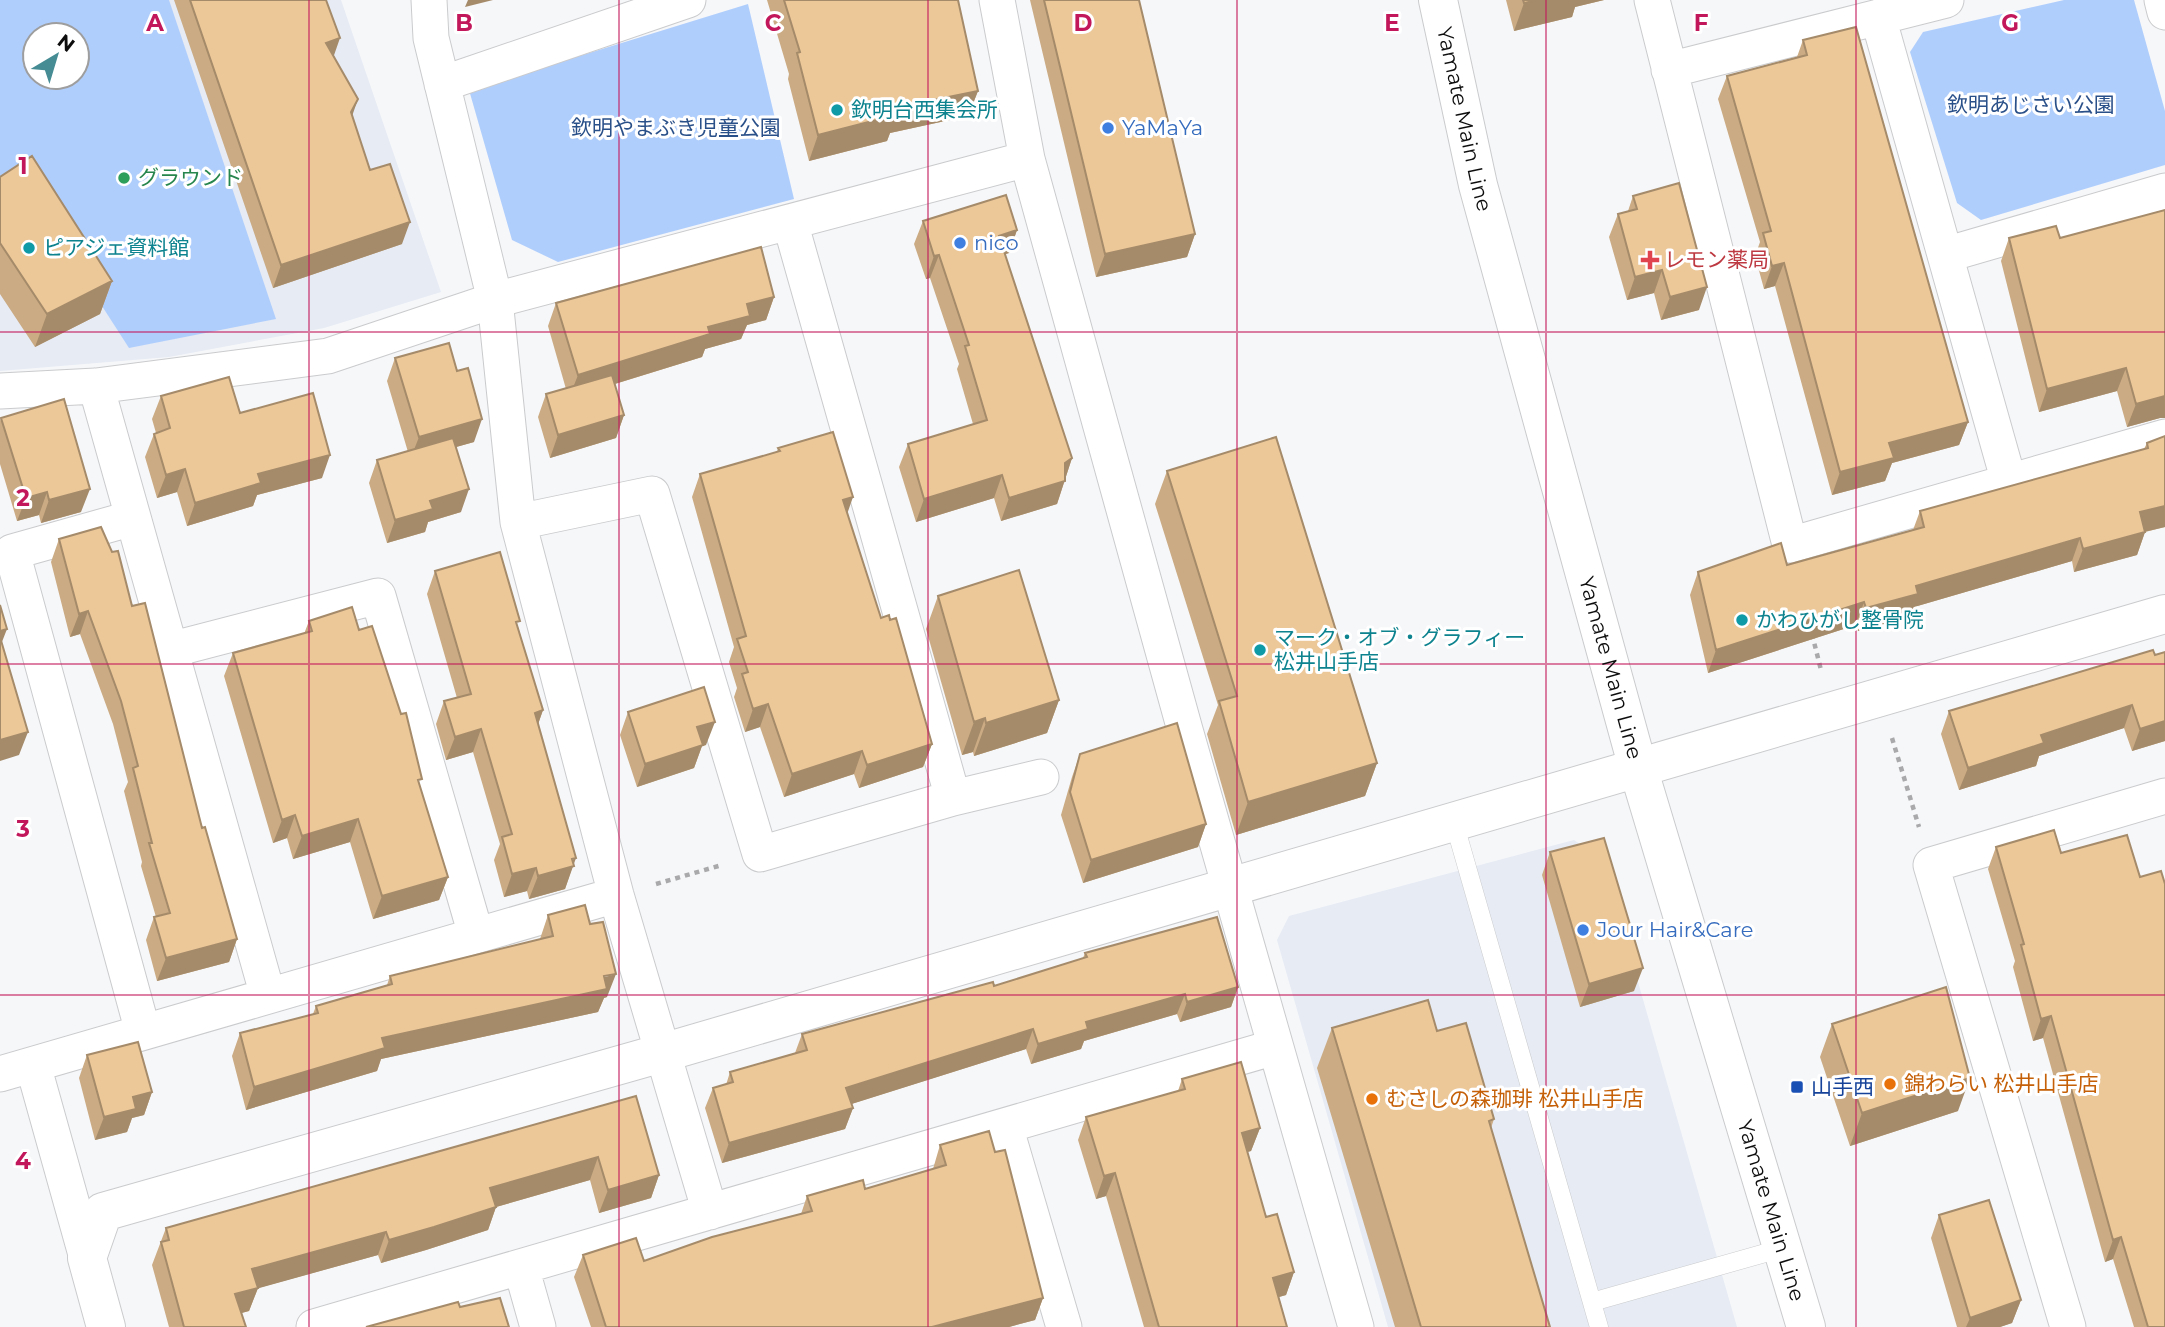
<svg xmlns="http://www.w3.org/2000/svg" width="2165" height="1327" viewBox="0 0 2165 1327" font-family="Montserrat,'Noto Sans JP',sans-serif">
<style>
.built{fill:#e6ebf4;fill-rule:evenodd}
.green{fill:#b0cefc;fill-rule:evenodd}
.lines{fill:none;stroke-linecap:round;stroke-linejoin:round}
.service-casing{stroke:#cacbcd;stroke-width:19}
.minor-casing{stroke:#cacbcd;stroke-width:37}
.tertiary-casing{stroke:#cacbcd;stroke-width:40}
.path{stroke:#a9a9ab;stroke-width:4.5;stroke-dasharray:5 5;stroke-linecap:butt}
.service{stroke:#fff;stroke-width:18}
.minor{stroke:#fff;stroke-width:35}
.tertiary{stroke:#fff;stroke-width:38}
.wall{fill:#cbab83}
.shaded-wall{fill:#a58b6a}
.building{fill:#ecc798;stroke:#a58b6a;stroke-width:2}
.grid{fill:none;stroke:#c2185b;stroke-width:2;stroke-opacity:0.55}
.culture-dot{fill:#0f9aa8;stroke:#fff;stroke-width:2.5}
.shop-dot{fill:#3f7fe0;stroke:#fff;stroke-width:2.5}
.leisure-dot{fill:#2e9e5b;stroke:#fff;stroke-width:2.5}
.health-dot{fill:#e0444e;stroke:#fff;stroke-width:2.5}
.food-dot{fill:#e8710a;stroke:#fff;stroke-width:2.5}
.transit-dot{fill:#1a4fb4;stroke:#fff;stroke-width:2.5}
.labels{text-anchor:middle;stroke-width:6;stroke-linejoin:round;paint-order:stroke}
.park-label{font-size:21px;fill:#2a5089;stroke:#fff}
.culture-label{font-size:21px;fill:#0d838f;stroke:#fff;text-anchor:start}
.street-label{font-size:21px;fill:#0d0d0e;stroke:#fff}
.shop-label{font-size:21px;fill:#366cbe;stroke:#fff;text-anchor:start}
.leisure-label{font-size:21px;fill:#27864d;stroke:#fff;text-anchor:start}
.health-label{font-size:21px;fill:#be3a42;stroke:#fff;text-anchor:start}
.food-label{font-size:21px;fill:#c56008;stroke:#fff;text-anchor:start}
.transit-label{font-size:21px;fill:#164399;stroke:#fff;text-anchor:start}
.grid-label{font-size:23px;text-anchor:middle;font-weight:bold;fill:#c2185b;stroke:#fff;stroke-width:6;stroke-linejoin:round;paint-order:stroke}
</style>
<rect width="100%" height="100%" fill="#f6f7f9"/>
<path class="built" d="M0 0H341L441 292 324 328 169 357 0 371ZM35 35H77V77H35Z
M1574 840 1603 860 1737 1327H1388L1277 940 1289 916Z"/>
<path class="green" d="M0 0H169L276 319 129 348 17 174 0 183ZM35 35H77V77H35Z
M2064 0H2134L2165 111V165L1981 220 1957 203 1910 52 1923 32Z
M748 4 794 199 558 262 512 240 469 90Z"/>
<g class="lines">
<defs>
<path id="service" d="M1454 822 1599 1327
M1592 1302 1783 1248"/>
<path id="minor" d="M429 0 431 38 495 300 518 522
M997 0 1027 159 1185 730 1356 1327
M1652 0 1790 545 2165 437
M2162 0 2165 12
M1878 17 2009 482
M1669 70 1946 0
M442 84 688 0
M790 222 953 798
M1945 255 2165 191
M96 386 268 996
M0 391 96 386 328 356 495 300 1027 159
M133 518 12 552 143 1032
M170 650 378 596 476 935
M33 1065 87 1258
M0 1074 616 895
M1005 1126 1064 1327
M710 1212 616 895 518 522 652 494 760 854 953 798 1041 777
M521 1267 538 1327
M314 1327 1275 1047
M2068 1327 1931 865 2165 796"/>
<g id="tertiary">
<path id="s1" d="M1438 0 1478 185 1638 768 1806 1327"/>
<path d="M106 1327 87 1258 103 1212 662 1053 2165 614"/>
</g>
</defs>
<use href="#service" class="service-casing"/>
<use href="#minor" class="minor-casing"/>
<use href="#tertiary" class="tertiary-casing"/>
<path class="path" d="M1812 634 1821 670
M1892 738 1919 827
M656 884 722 865"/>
<use href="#service" class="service"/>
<use href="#minor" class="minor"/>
<use href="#tertiary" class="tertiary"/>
</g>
<path class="wall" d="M174 0H326L334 56 352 116 370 170 402 244 273 288Z
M767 0H958L978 91 968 116 890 133 887 141 809 161 788 79 789 74Z
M1030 0H1139L1195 234 1187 257 1096 277Z
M1506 0H1604L1575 7 1572 17 1514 31Z
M1803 40 1968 422 1959 445 1892 463 1885 481 1832 495 1775 286 1764 289 1755 256 1760 242 1718 99 1727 76 1797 57Z
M0 177 112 281 100 314 35 347 0 294Z
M1633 196 1699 310 1661 320 1654 293 1627 300 1609 237 1618 214 1628 211Z
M923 221 1017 230 1009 253 1005 254 1072 458 1057 504 1001 521 994 498 916 522 899 467 908 444 973 424 957 369 959 364 930 278 926 279 914 244Z
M2009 238H2060L2160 418 2127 427 2117 391 2039 412 2001 261Z
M774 297 766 320 747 325 741 339 705 349 702 357 615 384 624 415 616 438 550 458 538 417 546 394 566 389 548 326 556 303Z
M395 358 474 442 456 447 461 512 428 522 425 532 387 543 369 483 377 460 408 452 387 381Z
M161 396 240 413 322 478 257 495 253 506 187 526 177 492 157 498 145 457 154 434 156 433 152 419Z
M1 418 81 512 41 523 39 515 17 521 0 464V421Z
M2147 443 2165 527 2145 532 2137 555 2074 572 2072 561 1914 607 1910 617 1858 631 1856 625 1708 673 1690 595 1698 572 1787 565 1913 530 1920 511 2144 449Z
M778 448 847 513 881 618 932 744 923 767 859 788 854 774 784 797 760 727 745 732 734 697 737 688 729 662 734 647 692 497 700 474 777 452Z
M1167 471 1377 763 1365 796 1236 835 1207 734 1218 705 1155 504Z
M59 539 132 606 237 939 229 962 157 981 146 940 154 917H156L141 866 142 862 124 791 128 782 113 724 80 634 70 637 51 562Z
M435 571 518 627 543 710 538 724 573 865 565 889 529 899 527 891 504 897 494 860 500 844 473 752 446 760 436 724 444 701 457 698 427 594Z
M938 596 1059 700 1047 733 974 756 973 752 962 755 926 629Z
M309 621 359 630 420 786 448 877 439 900 373 919 350 842 293 859 287 838 273 843 224 676 233 653 304 634Z
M2153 650 2165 741 2132 751 2124 728 2039 756 2036 766 1959 790 1941 734 1949 711Z
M628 712 706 745 702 746 694 768 637 787 620 735Z
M1080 754 1206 824 1198 847 1083 883 1061 815 1072 777Z
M1996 847 2165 1327H2134L2113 1259 2105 1262 2043 1038 2033 1041 2013 967 2015 961 1988 869Z
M1550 852 1634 991 1580 1007 1542 875Z
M548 915 607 997 604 998 598 1012 381 1059 377 1071 246 1110 232 1056 240 1033 313 1014 316 1006 387 985 390 976 540 939Z
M1085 953 1238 987 1231 1007 1180 1022 1177 1014 1084 1041 1081 1049 1031 1064 1026 1049 851 1104 853 1108 845 1129 722 1163 705 1108 713 1088 726 1085 730 1072 795 1053 802 1034 994 986 1083 958Z
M1832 1024 1958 1111 1850 1146 1820 1057Z
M1332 1028 1437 1031 1494 1119 1491 1128 1550 1327H1395L1317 1068Z
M87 1055 152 1092 144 1115 132 1118 127 1132 95 1140 79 1078Z
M1182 1079 1260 1128 1251 1151 1247 1152 1266 1217 1294 1272 1286 1295 1279 1297 1287 1327H1144L1106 1196 1096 1199 1078 1140 1086 1117 1178 1091Z
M636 1096 659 1175 651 1198 599 1213 590 1180 496 1207 488 1230 426 1250 381 1263 378 1255 258 1288 249 1311 241 1313 246 1327H169L152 1265 166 1228Z
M940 1145 995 1152 1043 1298 1035 1320 1009 1327H591L574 1277 583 1255 644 1261 801 1214 807 1196 865 1189 933 1169Z
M1939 1215 2021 1300 2012 1323 2000 1327H1957L1931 1238Z"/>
<path class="shaded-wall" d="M468 0H493L465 7Z
M1538 0H1604L1575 7 1572 17 1514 31 1524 3Z
M340 38 332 61 326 43Z
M978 91 968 116 890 133 887 141 809 161 818 135 894 108Z
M358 99 350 122 351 112Z
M410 222 402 244 273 288 281 265Z
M1017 230 1009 253 991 259 999 236Z
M1195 234 1187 257 1096 277 1105 254Z
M939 255 930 278 926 279 934 256Z
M1784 263 1775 286 1764 289 1772 266Z
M1662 270 1654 293 1627 300 1635 277Z
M112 281 100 314 35 347 47 314Z
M1707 287 1699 310 1661 320 1670 297Z
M774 297 766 320 747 325 741 339 705 349 702 357 569 398 578 375 708 327 747 304Z
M2126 368 2117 391 2039 412 2047 389Z
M2165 396V418H2160L2127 427 2136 404Z
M624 415 616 438 550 458 558 435Z
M482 419 474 442 410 460 419 437Z
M1968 422 1959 445 1892 463 1885 481 1832 495 1840 472 1889 443Z
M330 455 322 478 257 495 253 506 187 526 195 503 258 474Z
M1072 458 1057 504 1001 521 1009 498Z
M185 469 177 492 157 498 166 475Z
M1002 475 994 498 916 522 924 499Z
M90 489 81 512 41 523 49 500Z
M469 489 461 512 428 522 425 532 387 543 395 520 430 501Z
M47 492 39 515 17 521 26 498Z
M853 497 845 520 843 500Z
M2165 506V527L2131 535 2140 512Z
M2145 532 2137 555 2074 572 2083 549Z
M2080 538 2072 561 1914 607 1910 617 1858 631 1866 608 1916 586Z
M1864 602 1856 625 1708 673 1716 650Z
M88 611 80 634 70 637 79 614Z
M7 629 0 647V631Z
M1059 700 1047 733 974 756 986 723Z
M768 704 760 727 745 732 753 709Z
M2132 705 2124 728 2039 756 2036 766 1959 790 1968 768 2041 735Z
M543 710 535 733V713Z
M985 718 973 752 962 755 974 722Z
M2165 721V741L2132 751 2140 729Z
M715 722 706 745 702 746 694 768 637 787 645 764 697 727Z
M481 729 473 752 446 760 455 737Z
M28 732 19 755 0 761V740Z
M932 744 923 767 859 788 867 765Z
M862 751 854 774 784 797 792 774Z
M1377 763 1365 796 1236 835 1248 802Z
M295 815 287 838 273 843 282 820Z
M358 819 350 842 293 859 302 836Z
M1206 824 1198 847 1083 883 1091 860Z
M576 858 565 889 529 899 538 876Z
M536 868 527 891 504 897 512 874Z
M448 877 439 900 373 919 382 896Z
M237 939 229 962 157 981 166 958Z
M1643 968 1634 991 1580 1007 1589 984Z
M616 974 607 997 604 998 598 1012 381 1059 377 1071 246 1110 254 1087 382 1038Z
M1238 987 1231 1007 1180 1022 1187 1002Z
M1185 994 1177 1014 1084 1041 1081 1049 1031 1064 1038 1044 1086 1022Z
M2051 1016 2043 1038 2033 1041 2041 1019Z
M1033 1029 1026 1049 839 1108 846 1088Z
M1970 1078 1958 1111 1850 1146 1862 1113Z
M152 1092 144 1115 132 1118 127 1132 95 1140 104 1117 133 1097Z
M853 1108 845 1129 722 1163 729 1143Z
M1260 1128 1251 1151 1233 1156 1242 1133Z
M598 1157 590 1180 482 1211 490 1188Z
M1115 1173 1106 1196 1096 1199 1104 1176Z
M659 1175 651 1198 599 1213 608 1190Z
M496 1207 488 1230 426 1250 381 1263 389 1240Z
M386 1232 378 1255 252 1290 258 1288 249 1311 227 1317 235 1294 252 1269Z
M2121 1237 2113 1259 2105 1262 2113 1240Z
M1294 1272 1286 1295 1265 1301 1273 1278Z
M1043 1298 1035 1320 1009 1327H932Z
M2021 1300 2012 1323 2000 1327H1966L1970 1318Z"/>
<path class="building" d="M190 0H326L340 38 326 43 358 99 351 112 370 170 390 164 410 222 281 265Z
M784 0H958L978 91 894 108 896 115 818 135 797 53 800 52Z
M1044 0H1139L1195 234 1105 254Z
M1523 0H1538L1524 3Z
M1856 27 1968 422 1889 443 1894 458 1840 472 1784 263 1772 266 1763 233 1771 231 1727 76 1807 55 1803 40Z
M32 156 112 281 47 314 0 243V177Z
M1679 183 1707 287 1670 297 1662 270 1635 277 1618 214 1637 209 1633 196Z
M1006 195 1017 230 999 236 1072 458 1065 463V481L1009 498 1002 475 924 499 908 444 987 420 965 346 969 345 939 255 934 256 923 221Z
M2165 210V396L2136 404 2126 368 2047 389 2009 238 2056 226 2060 238Z
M761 247 774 297 747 304 750 316 708 327 710 334 578 375 556 303Z
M449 343 457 371 468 368 482 419 419 437 395 358Z
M612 375 624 415 558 435 546 394Z
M229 377 240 413 313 393 330 455 258 474 261 483 195 503 185 469 166 475 154 434 170 428 161 396Z
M64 399 90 489 49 500 47 492 26 498 1 418Z
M833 432 853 497 843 500 881 618 889 615 890 620 896 618 932 744 867 765 862 751 792 774 768 704 753 709 742 674 748 672 737 639 746 636 700 474 780 451 778 448Z
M2165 436V506L2140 512 2145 532 2083 549 2080 538 1916 586 1918 594 1866 608 1864 602 1716 650 1698 572 1781 543 1787 565 1924 527 1920 511 2148 448 2147 443Z
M1276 437 1377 763 1248 802 1219 701 1237 696 1167 471Z
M453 438 469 489 430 501 433 509 395 520 377 460Z
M101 527 112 552 118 551 132 606 145 603 202 828 205 827 237 939 166 958 154 917 170 913 149 843H152L133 768 138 766 121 701 88 611 79 614 59 539Z
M500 552 520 621 516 622 543 710 535 713 576 858 572 859 574 866 538 876 536 868 512 874 502 837 512 834 481 729 455 737 444 701 471 694 435 571Z
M1019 570 1059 700 986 723 985 718 974 722 938 596Z
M0 605 7 629 0 631Z
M352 607 359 630 372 626 401 714 406 713 422 779 418 780 448 877 382 896 358 819 302 836 295 815 282 820 233 653 312 631 309 621Z
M0 637 28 732 0 740Z
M2153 650 2155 655 2165 652V721L2140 729 2132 705 2041 735 2044 743 1968 768 1949 711Z
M704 687 715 722 697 727 703 745 645 764 628 712Z
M1177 723 1206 824 1091 860 1070 792 1080 754Z
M2054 830 2061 853 2127 835 2140 877 2161 871 2165 884V1327H2148L2121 1237 2113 1240 2051 1016 2041 1019 2021 945 2024 944 1996 847Z
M1604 838 1643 968 1589 984 1550 852Z
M585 905 590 924 603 922 616 974 604 976 607 989 382 1038 385 1048 254 1087 240 1033 318 1013 316 1006 392 984 390 976 553 936 548 915Z
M1217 917 1238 987 1187 1002 1185 994 1086 1022 1088 1029 1038 1044 1033 1029 846 1088 853 1108 729 1143 713 1088 733 1082 730 1072 807 1050 802 1034 993 982 994 986 1087 957 1085 953Z
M1946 987 1970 1078 1862 1113 1832 1024Z
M1428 1000 1437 1031 1466 1023 1494 1119 1489 1121 1550 1327H1421L1332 1028Z
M138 1042 152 1092 133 1097 136 1109 104 1117 87 1055Z
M1241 1062 1260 1128 1242 1133 1266 1217 1277 1214 1294 1272 1273 1278 1287 1327H1159L1115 1173 1104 1176 1086 1117 1185 1089 1182 1079Z
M636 1096 659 1175 608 1190 598 1157 490 1188 496 1207 434 1227 389 1240 386 1232 252 1269 258 1288 235 1294 246 1327H184L161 1242 169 1240 166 1228Z
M989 1131 995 1152 1005 1150 1043 1298 932 1327H606L583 1255 636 1238 644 1261 712 1237 812 1211 807 1196 863 1180 865 1189 946 1165 940 1145Z
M1989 1200 2021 1300 1970 1318 1939 1215Z
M500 1298 509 1327H366L458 1302 460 1307Z"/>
<path class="grid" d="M309 0V1327M619 0V1327M928 0V1327M1237 0V1327M1546 0V1327M1856 0V1327M0 332H2165M0 664H2165M0 995H2165"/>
<g class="culture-dot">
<circle cx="837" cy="110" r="7"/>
<circle cx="29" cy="248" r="7"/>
<circle cx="1742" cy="620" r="7"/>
<circle cx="1260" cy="650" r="7"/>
</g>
<g class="shop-dot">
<circle cx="1108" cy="128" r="7"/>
<circle cx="960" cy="243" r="7"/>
<circle cx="1583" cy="930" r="7"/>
</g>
<circle class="leisure-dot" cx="124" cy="178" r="7"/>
<path class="health-dot" d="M1646.5 249.5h7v7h7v7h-7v7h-7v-7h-7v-7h7z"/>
<g class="food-dot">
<circle cx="1890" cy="1084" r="7"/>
<circle cx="1372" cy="1099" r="7"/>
</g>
<rect class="transit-dot" x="1790" y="1080" width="14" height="14" rx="3.5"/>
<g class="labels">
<g class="park-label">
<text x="2031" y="112">欽明あじさい公園</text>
<text x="676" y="135">欽明やまぶき児童公園</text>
</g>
<g class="culture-label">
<text x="851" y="117">欽明台西集会所</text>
<text x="43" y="255">ピアジェ資料館</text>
<text x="1756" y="627">かわひがし整骨院</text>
<text x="1274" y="645">マーク・オブ・グラフィー<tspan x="1274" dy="24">松井山手店</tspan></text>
</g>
<g class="street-label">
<text dy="7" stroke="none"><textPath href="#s1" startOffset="122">Yamate Main Line</textPath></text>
<text dy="7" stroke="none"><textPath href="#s1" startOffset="690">Yamate Main Line</textPath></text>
<text dy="7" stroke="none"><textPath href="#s1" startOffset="1256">Yamate Main Line</textPath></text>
</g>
<g class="shop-label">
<text x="1122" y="135">YaMaYa</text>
<text x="974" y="250">nico</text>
<text x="1597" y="937">Jour Hair&amp;Care</text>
</g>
<g class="leisure-label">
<text x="138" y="185">グラウンド</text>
</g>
<g class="health-label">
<text x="1664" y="267">レモン薬局</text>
</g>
<g class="food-label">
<text x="1904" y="1091">錦わらい 松井山手店</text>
<text x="1386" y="1106">むさしの森珈琲 松井山手店</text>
</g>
<g class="transit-label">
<text x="1811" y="1094">山手西</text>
</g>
</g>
<g class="grid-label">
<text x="155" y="31">A</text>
<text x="464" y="31">B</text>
<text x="773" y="31">C</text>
<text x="1083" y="31">D</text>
<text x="1392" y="31">E</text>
<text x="1701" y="31">F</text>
<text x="2010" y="31">G</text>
<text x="23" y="174">1</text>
<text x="23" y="506">2</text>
<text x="23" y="837">3</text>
<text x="23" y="1169">4</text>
</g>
<g transform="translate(56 56) rotate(38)"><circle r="33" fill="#ffffff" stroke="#9e9e9f" stroke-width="2"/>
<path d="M0-5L12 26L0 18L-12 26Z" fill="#458c94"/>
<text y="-10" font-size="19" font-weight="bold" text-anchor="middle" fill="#0d0d0e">N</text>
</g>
</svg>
